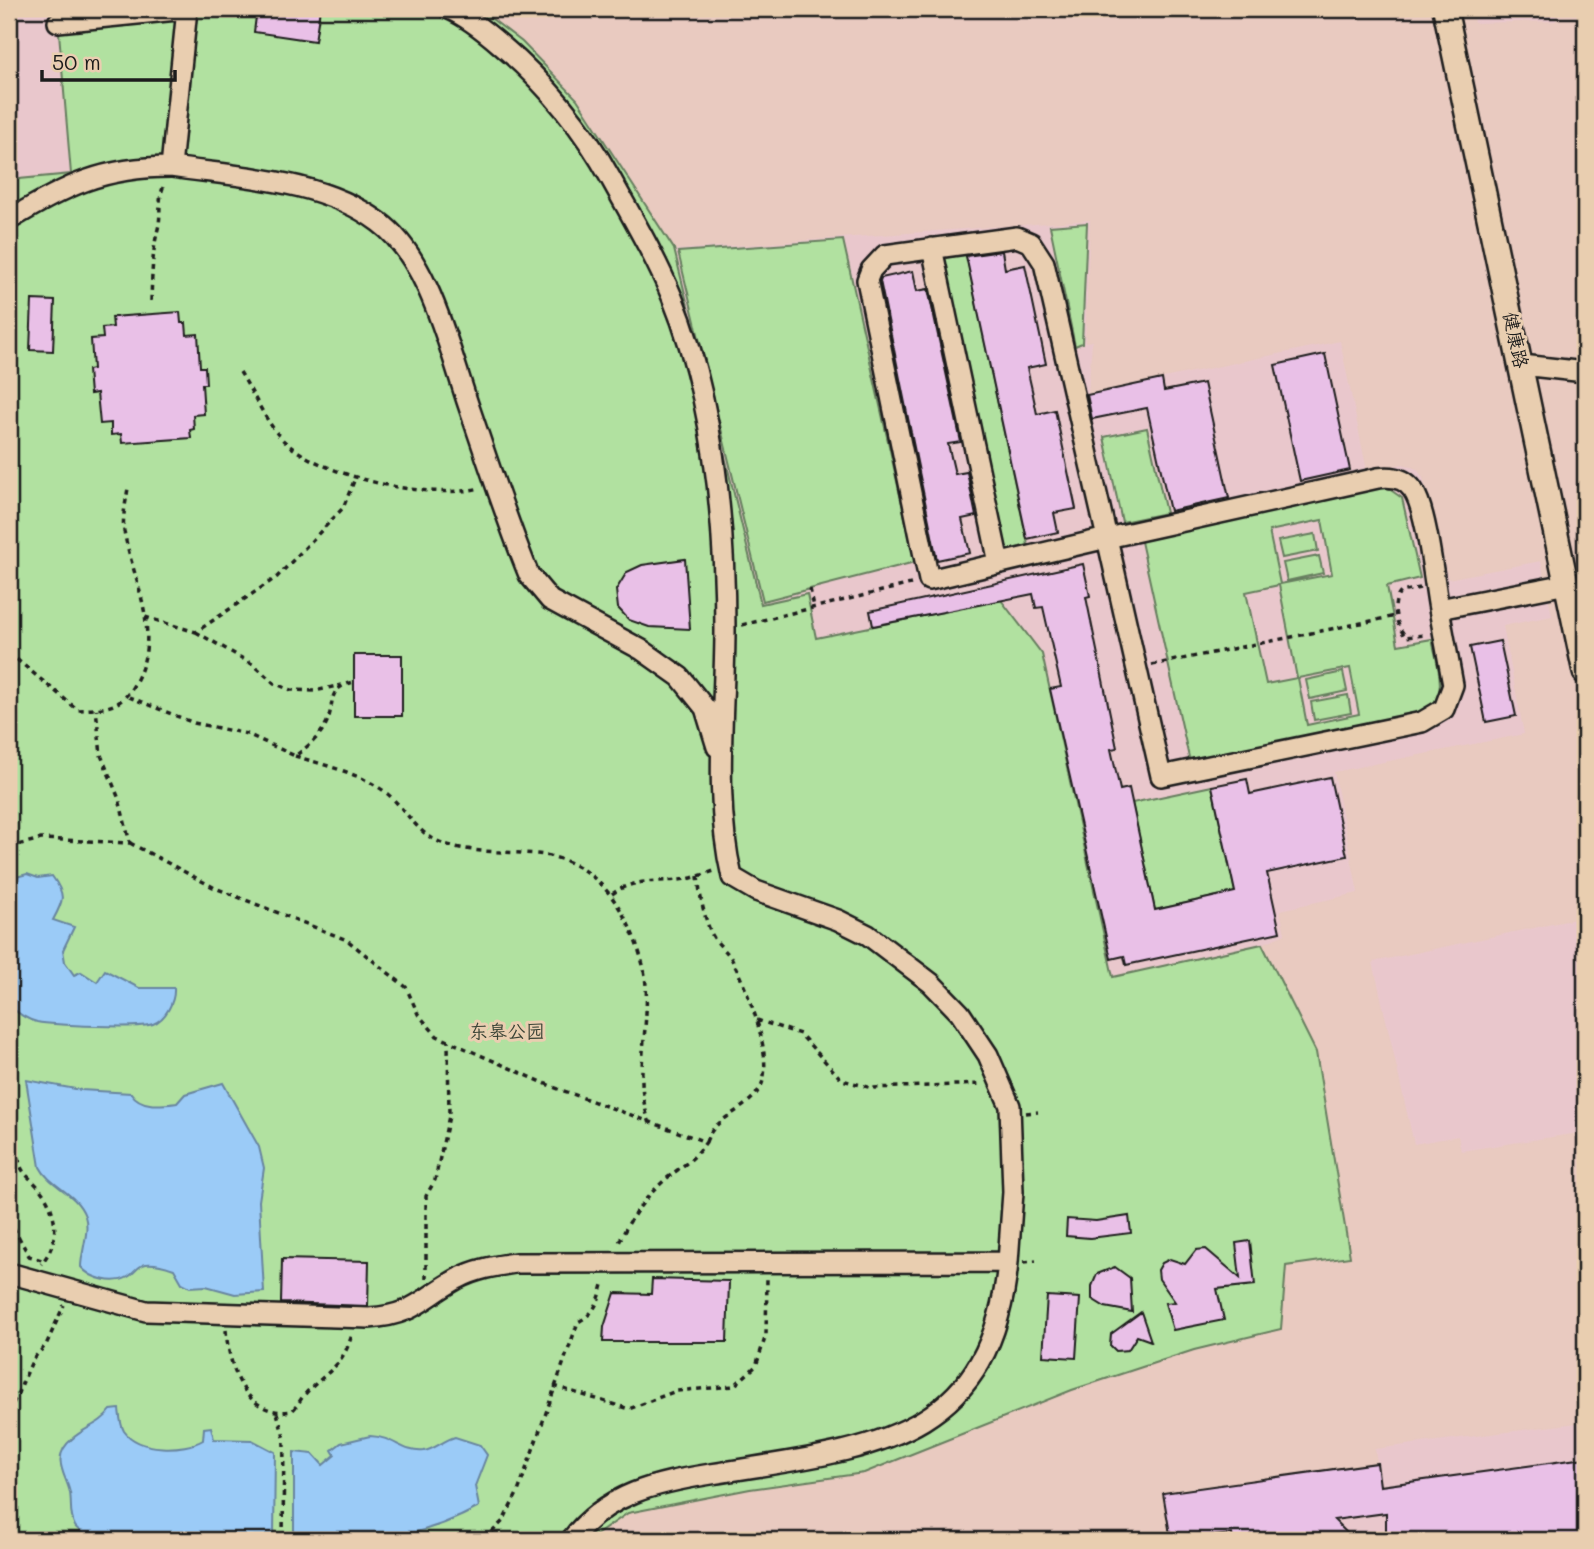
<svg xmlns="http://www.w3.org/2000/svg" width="1594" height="1549" viewBox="0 0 1594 1549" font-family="Mali,'LXGW WenKai TC',sans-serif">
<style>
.built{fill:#e9c7cc}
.green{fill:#b1e1a0;stroke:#667e5e;stroke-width:2;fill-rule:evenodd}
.water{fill:#9bcbf7;stroke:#68859f;stroke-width:2}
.building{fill:#e9c0e7;stroke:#1c1c1c;stroke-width:2}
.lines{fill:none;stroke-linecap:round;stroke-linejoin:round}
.minor-casing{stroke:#1c1c1c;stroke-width:24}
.major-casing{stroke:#1c1c1c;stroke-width:28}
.path{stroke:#1c1c1c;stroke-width:3.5;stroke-dasharray:5 5;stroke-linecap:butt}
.minor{stroke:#e9ceb0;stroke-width:19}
.major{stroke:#e9ceb0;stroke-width:23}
.labels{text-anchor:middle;stroke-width:6;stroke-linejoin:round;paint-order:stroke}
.street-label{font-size:19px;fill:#1c1c1c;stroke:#e9ceb0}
.park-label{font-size:19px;fill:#3a4336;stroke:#e9ceb0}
</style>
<rect width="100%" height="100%" fill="#e9cac0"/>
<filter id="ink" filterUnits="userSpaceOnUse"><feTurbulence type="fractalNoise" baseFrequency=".0143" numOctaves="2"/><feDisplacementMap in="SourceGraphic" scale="14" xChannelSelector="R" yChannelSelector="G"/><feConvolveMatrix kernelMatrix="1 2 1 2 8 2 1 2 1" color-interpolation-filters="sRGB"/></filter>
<g filter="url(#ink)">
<path class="built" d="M9 9H57L71 175 9 180Z
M1471 9H1556V21L1474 23Z
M1090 220 1085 342 1092 341 1088 394 1340 341 1367 471 1403 464 1417 469 1423 478 1448 579 1541 561 1552 616 1503 626 1524 734 1334 772 1358 893 1280 910 1285 934 1262 944 1113 977 1042 655 1001 600 815 638 762 604 674 250Z
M1585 917V1132L1461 1151 1458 1136 1414 1144 1373 962Z
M1585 1422V1540H1171L1163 1493 1377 1463 1375 1449Z"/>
<path class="green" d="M57 9H479L522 42 577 99 674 249 761 604 807 594 816 638 1001 600 1042 654 1113 977 1262 944 1316 1052 1350 1257 1286 1266 1281 1329 1194 1350 1072 1390 864 1473 750 1489 628 1513 589 1540H9V180L71 174Z
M1087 223 1082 343 1075 346 1050 226Z
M843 240 915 562 763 601 678 252Z
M966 254 1028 545 1003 551 940 259Z
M1147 428 1166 513 1122 522 1104 437Z
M1385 486 1402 498 1420 578 1387 586 1398 645 1432 639C1437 665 1450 694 1425 712L1190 762 1140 537ZM1322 520 1332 574 1280 584 1269 531ZM1279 585 1297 678 1266 684 1246 592ZM1350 668 1359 714 1307 725 1298 678Z
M1315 534 1318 551 1282 558 1278 541Z
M1319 556 1323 573 1287 581 1283 563Z
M1343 672 1347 691 1310 699 1306 680Z
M1348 695 1351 713 1314 720 1311 702Z
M1212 786 1235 892 1155 910 1132 803Z"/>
<path class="water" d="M27 874 38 878 52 876C66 895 64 900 53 920L74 927 63 950 65 962 74 975 81 972 97 982 105 970 139 988H174C175 1001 166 1019 153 1024 140 1029 52 1025 37 1022 25 1019 17 1013 9 1005V879Z
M26 1080 81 1090 131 1093C141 1108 161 1105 177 1103L185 1094 223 1083 259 1147 264 1168 259 1201 264 1292 235 1294 206 1286 190 1287 182 1283 174 1269C165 1266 156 1263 146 1264 138 1265 135 1273 128 1277 114 1285 91 1279 81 1267 81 1252 90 1231 85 1216 76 1192 50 1187 40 1167Z
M119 1409C120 1416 120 1424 124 1431 139 1452 184 1451 203 1440L204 1428 211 1427 214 1439 252 1440 275 1452 274 1536H255L242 1540H90C86 1534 78 1531 75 1526 69 1515 72 1504 70 1493 67 1476 49 1458 72 1439 85 1427 100 1425 111 1410Z
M370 1436C395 1437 402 1453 424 1451 435 1449 444 1440 455 1437L480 1445 487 1455 475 1486 479 1507C418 1540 361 1546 294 1535V1452L313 1454 323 1465 335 1455 332 1450 341 1443Z"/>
<path class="building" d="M257 9H320L315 41 254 32Z
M1002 251 1005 269 1025 265 1046 364 1027 368 1032 390 1037 414 1055 410 1076 509 1054 513 1058 532 1027 539 966 256Z
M913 271 917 291 928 289 961 442 948 444 955 474 967 472 976 516 962 519 970 553 937 560 880 281 881 278Z
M32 300 55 301 53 351 30 350Z
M180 312 181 323H186L187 335 198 334 200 367H205L206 384H202L204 414 193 415 194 429 190 430 191 438 122 443 121 434 111 435V423L100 424 97 393 90 394 88 370 93 369 91 339 103 338 102 328 113 327 112 317Z
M1325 354 1350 470 1300 481 1275 365Z
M1162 379 1164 391 1204 383 1229 498 1170 511 1147 408 1092 419 1087 395Z
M685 559 690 629 649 627 629 620 618 608 616 590 627 572 642 565Z
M1083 564 1090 596 1086 597 1117 748 1111 749 1120 790 1129 788 1155 910 1235 892 1212 786 1247 779 1250 794 1330 777 1347 856 1267 873 1280 932 1126 965 1124 956 1111 959 1050 689 1061 687 1043 607 1036 608 1033 594 873 626 870 611Z
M1500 641 1516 716 1486 722 1470 647Z
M354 655H402V716H354Z
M1129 1216 1131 1233 1090 1238 1066 1236 1067 1219 1096 1221Z
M1250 1241 1255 1285 1217 1289 1224 1320 1173 1330 1165 1303 1175 1302 1159 1279 1158 1270 1162 1263 1170 1259 1185 1264 1196 1250 1206 1249 1240 1278 1236 1243Z
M282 1259 369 1261 368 1306 281 1303Z
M1115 1267 1130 1278 1132 1312 1105 1307 1092 1299V1286L1097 1274Z
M652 1279 729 1281 727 1342H603L604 1327 615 1293 651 1294Z
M1047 1296 1080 1298 1076 1358 1043 1356Z
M1141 1312 1151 1341 1137 1336 1128 1350 1116 1351 1110 1345 1111 1334Z
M1585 1458V1540H1386V1513L1334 1520 1354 1540H1233L1232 1534 1171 1540 1163 1493 1377 1463 1380 1486Z"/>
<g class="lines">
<defs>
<path id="minor" d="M187 9 171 167C239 177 321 179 379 222 430 259 450 353 470 410 489 465 507 521 529 575L550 600 642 650 680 677 705 708 717 747
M58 22 187 9
M9 220C65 186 103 167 171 167
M1017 237 1031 243 1044 263 1107 538 929 580 867 280 871 270 885 255Z
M932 248 999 563
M1522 365 1585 372
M1439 609C1434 582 1427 510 1413 490 1405 478 1392 476 1378 478L1107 538 1161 776 1422 722 1444 709 1453 685 1439 609 1567 584
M9 1273 146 1311 369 1318C414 1315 421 1299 457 1279 476 1269 495 1266 515 1263L1008 1262 1013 1192 1010 1106 988 1055 960 1013 931 983 868 935 838 920 756 891 732 877C713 797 725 711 725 629 725 519 714 400 672 297 655 256 632 217 611 179 582 126 547 84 501 45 486 32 468 17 449 9
M571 1540C607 1493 656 1483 711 1474 860 1449 991 1447 1008 1262"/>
<path id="major" d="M1445 9 1585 672"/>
</defs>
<use href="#minor" class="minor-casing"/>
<use href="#major" class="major-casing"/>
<path class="path" d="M151 301C152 276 152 252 158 229 162 213 157 201 164 185
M9 369H13
M240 372C252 391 268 426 284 441 323 477 428 501 480 488
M1420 588 1401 592C1390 603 1396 626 1406 637L1426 635
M810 589 814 607
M145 617 196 632 277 577 343 508 356 476
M742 625 911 584
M196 632 254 665 274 683 291 690 315 691 341 685
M9 653 78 710C111 708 123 708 138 677 161 629 133 580 124 531 122 518 126 502 128 488
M1152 665 1396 616
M129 697 194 723 247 734 295 756C307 747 319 738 326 724 336 704 325 688 354 682
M295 756C324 765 359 773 384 791 405 807 416 834 442 843 473 854 506 851 537 854 598 860 629 912 643 965 655 1017 630 1074 650 1123
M130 843 215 888 347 940 406 987 418 1014 437 1036 553 1087 706 1142C692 1162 684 1164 666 1179 645 1197 629 1219 618 1245
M9 847 41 839 130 843 119 799 101 755 96 709
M698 876C700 896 703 913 711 933 716 943 725 949 731 958 746 986 775 1056 761 1086 748 1112 715 1115 706 1142
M612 894C635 877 661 883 687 879 696 877 705 874 714 871
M757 1020 800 1034 842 1080 872 1088 983 1084
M1026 1113 1038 1112
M9 1119C18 1134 15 1151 21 1167 24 1175 34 1181 39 1188 58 1211 61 1241 41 1264
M9 1219 29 1256 45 1261
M1024 1262 1036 1261
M426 1279V1196L435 1180 449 1116 448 1041
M226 1330C229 1369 246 1418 292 1411 298 1405 301 1398 306 1393 326 1372 343 1367 352 1334
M554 1386 629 1409 676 1391 734 1386 756 1366 766 1335 767 1279
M9 1413 33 1359 46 1345 64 1305
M277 1413 284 1437 283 1540
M9 1527 20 1540
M474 1540 488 1536 503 1521 518 1492 578 1322C596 1313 599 1300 604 1281"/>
<use href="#minor" class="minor"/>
<use href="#major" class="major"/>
</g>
</g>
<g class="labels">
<g class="street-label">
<text transform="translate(1516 340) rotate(78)" y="7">健康路</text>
</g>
<g class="park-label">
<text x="507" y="1038">东皋公园</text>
</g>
</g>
<rect width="1594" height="1549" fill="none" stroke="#e9ceb0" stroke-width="35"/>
<rect x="18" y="18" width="1559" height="1514" fill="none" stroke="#1c1c1c" stroke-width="2.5" filter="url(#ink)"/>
<path d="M42 70v10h133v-10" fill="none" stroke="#1c1c1c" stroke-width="3.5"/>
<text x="52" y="70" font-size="21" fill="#1c1c1c" stroke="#e9ceb0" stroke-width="5" paint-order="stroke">50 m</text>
</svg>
